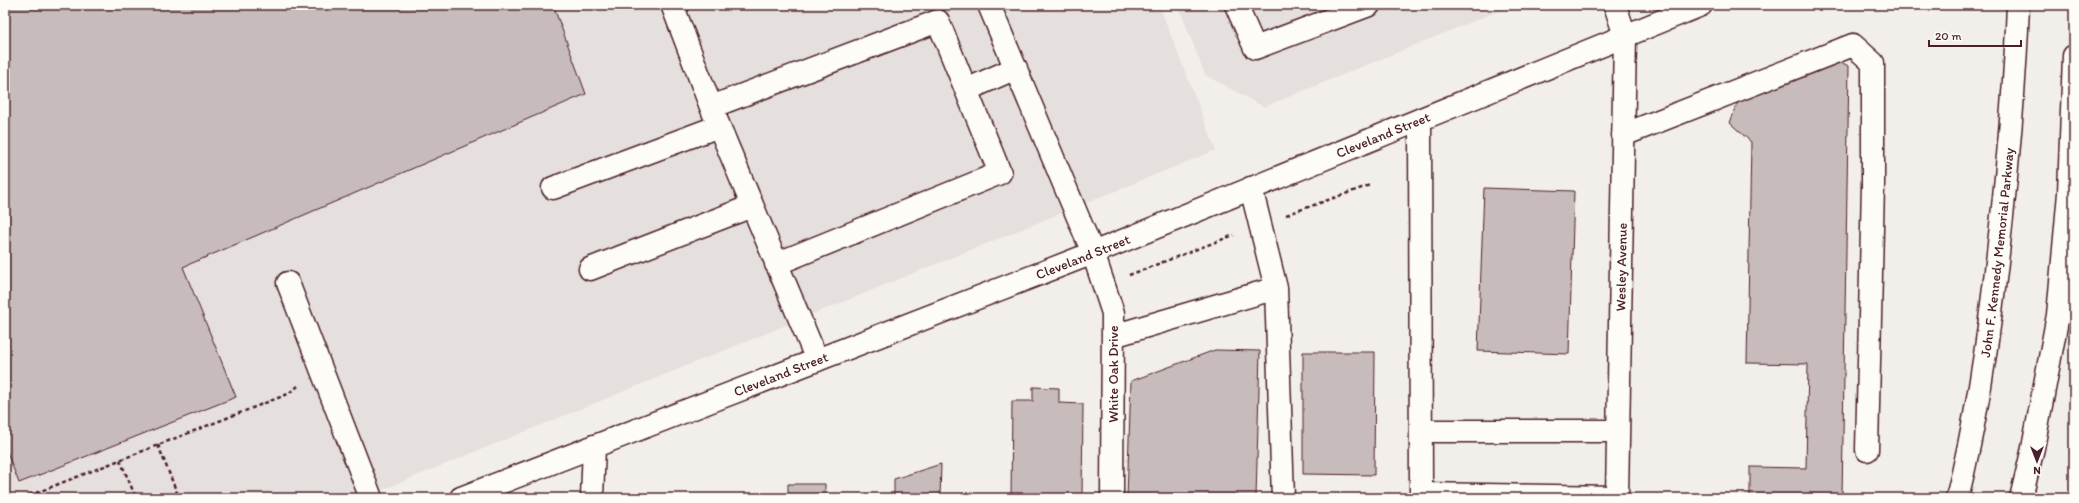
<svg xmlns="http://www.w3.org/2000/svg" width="2079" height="503" viewBox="0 0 2079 503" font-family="Itim,sans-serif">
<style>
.built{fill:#e5dfdd}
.building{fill:#c8bbbb;stroke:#4a1f2b}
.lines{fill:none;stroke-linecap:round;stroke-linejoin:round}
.minor-casing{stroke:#4a1f2b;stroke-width:25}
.major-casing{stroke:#4a1f2b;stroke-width:25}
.highway-casing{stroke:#4a1f2b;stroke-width:25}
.path{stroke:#4a1f2b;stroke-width:2.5;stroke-dasharray:4 3;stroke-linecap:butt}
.minor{stroke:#fdfcf7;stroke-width:22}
.major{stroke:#fdfcf7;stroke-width:22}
.highway{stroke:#fdfcf7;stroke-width:22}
.labels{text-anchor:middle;stroke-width:3;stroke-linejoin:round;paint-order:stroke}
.street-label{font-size:14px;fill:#4a1f2b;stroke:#fdfcf7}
</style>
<rect width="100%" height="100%" fill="#f2efeb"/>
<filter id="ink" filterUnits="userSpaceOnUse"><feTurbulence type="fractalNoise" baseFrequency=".025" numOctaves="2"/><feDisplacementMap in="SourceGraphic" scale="8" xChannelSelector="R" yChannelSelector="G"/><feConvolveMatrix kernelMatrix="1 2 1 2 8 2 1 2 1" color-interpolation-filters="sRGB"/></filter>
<g filter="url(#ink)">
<path class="built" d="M5 5H1159L1216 150 362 498H5Z
M1178 5H1513L1264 107 1205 75Z"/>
<path class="building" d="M5 5H553L586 94 183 267 236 397 19 483 5 447Z
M1831 58 1849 66 1842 498H1750V467L1806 468 1808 364 1747 363 1751 142 1730 123 1741 93Z
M1484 188 1574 191 1569 354 1478 351Z
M1215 350 1260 351 1256 498H1127L1131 381Z
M1303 352H1375L1374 475 1303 474Z
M1033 387 1059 388V403L1083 404 1082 498H1011L1012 401H1033Z
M941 464 940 498H894V479Z
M788 484H825V498H788Z"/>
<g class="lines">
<defs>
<path id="minor" d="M678 5 673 7 711 107
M989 5 1093 253 1113 313 1112 498
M1236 5 1255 48 1369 5
M1615 5 1625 36 1617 498
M966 90 1016 68
M1420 120 1421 494 1617 497
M1623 135 1853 45 1873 63V184L1867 450
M553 188 719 126
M776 264 1000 173 938 21 711 107C747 191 781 276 817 360
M590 269 752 206
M288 283 371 498
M1276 288 1283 498
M1113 336 1276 288 1251 188
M1421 431H1618
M592 498 594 446"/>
<g id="major">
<path id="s1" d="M461 498 1093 253 1701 5"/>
</g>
<g id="highway">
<path id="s2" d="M1957 498C1978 415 1990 329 1999 244 2008 164 2015 85 2018 5"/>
<path d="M2021 498 2033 448 2058 315 2069 193 2074 56"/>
</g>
</defs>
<use href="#minor" class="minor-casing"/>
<use href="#major" class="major-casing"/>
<use href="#highway" class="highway-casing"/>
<path class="path" d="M1286 215 1370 185
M1129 275 1234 235
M158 445 179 498
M120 460 136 498
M23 498 288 394 298 386"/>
<use href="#minor" class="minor"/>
<use href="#major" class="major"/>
<use href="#highway" class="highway"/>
</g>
</g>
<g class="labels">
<g class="street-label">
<text dy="5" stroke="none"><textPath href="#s1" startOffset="991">Cleveland Street</textPath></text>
<text dy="5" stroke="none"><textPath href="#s2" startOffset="249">John F. Kennedy Memorial Parkway</textPath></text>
<text dy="5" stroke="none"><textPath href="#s1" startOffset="667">Cleveland Street</textPath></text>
<text transform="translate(1621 267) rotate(-89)" y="5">Wesley Avenue</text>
<text dy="5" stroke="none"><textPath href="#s1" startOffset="343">Cleveland Street</textPath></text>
<text transform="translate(1113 374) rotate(-90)" y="5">White Oak Drive</text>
</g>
</g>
<rect width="2079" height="503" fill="none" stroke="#fdfcf7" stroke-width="20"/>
<rect x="10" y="10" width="2059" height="483" fill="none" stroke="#4a1f2b" stroke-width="1.5" filter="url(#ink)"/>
<g transform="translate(2037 461) rotate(180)" stroke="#fdfcf7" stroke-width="3" paint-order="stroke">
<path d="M0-3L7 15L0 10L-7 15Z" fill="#4a1f2b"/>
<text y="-6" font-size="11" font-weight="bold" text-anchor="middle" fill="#4a1f2b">N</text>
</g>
<path d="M1929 40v6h92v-6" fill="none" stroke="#4a1f2b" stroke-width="2"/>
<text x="1935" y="40" font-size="12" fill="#4a1f2b" stroke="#fdfcf7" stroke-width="3" paint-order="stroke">20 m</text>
</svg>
